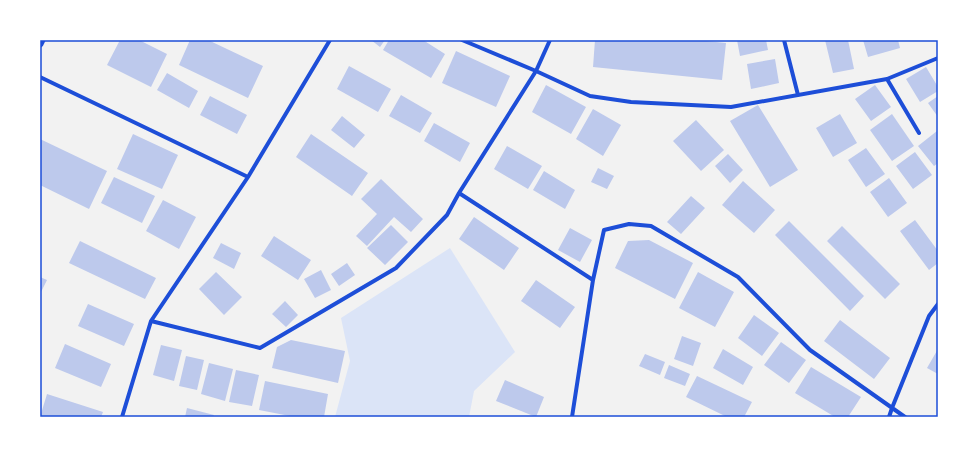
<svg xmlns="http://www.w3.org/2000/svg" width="978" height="457" viewBox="0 0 978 457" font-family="'Alegreya Sans',sans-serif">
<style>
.green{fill:#dbe4f7}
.building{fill:#bdc9ec}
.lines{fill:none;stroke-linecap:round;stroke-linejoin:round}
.minor{stroke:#1d4ed8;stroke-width:4}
.tertiary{stroke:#1d4ed8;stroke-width:7}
.neatline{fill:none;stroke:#1d4ed8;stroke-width:1.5}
</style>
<rect width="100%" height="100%" fill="#f2f2f2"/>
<path class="green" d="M450 248 515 352 474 391 469 417H335L350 361 341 318Z"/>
<path class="building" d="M120 40H139L167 54 151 87 107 65Z
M190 40H208L263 66 248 98 179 65Z
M371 40H385L380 47Z
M389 40H423L445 54 431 78 383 50Z
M595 40H696L726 43 722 80 593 67Z
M737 40H766L768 50 740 56Z
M825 40H848L854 69 833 73Z
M863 40H898L900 48 868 57Z
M456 51 510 76 496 107 442 83Z
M775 59 779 83 751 89 747 64Z
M349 66 391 89 378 112 337 89Z
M926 67 938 87V91L920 102 906 79Z
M167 73 198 91 189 108 157 90Z
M546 85 586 107 571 134 532 112Z
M875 85 891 107 871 121 855 99Z
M401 95 432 113 420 133 389 116Z
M210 96 247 115 237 134 200 115Z
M938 96V117L928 103Z
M758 105 798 170 770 187 730 121Z
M593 109 621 125 603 156 576 139Z
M840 114 857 143 833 157 816 128Z
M892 114 914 146 892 161 870 130Z
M342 116 365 135 354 148 331 130Z
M696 120 724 150 701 171 673 141Z
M434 123 470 143 460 162 424 141Z
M937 131 938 133V163L934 166 918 146Z
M133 134 178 155 162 189 117 169Z
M311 134 368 173 352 196 296 157Z
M40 139 107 171 89 209 40 185Z
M507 146 542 166 528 189 494 169Z
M866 148 885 174 866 187 848 160Z
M915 152 932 175 913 189 896 166Z
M728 154 743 170 730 183 715 166Z
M598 168 614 176 607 189 591 182Z
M544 171 575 190 565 209 533 190Z
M114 177 155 196 142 223 101 203Z
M889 178 907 203 888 217 870 192Z
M381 179 423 219 411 232 394 217 367 246 356 236 377 214 361 199Z
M743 181 775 210 754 233 722 205Z
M691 196 705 208 681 234 667 222Z
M163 200 196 217 179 249 146 231Z
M474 217 519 248 504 270 459 239Z
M915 220 938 251V263L929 270 900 231Z
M789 221 864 296 850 311 775 235Z
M391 225 408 242 385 265 367 248Z
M842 226 900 284 885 299 827 241Z
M570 228 592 240 580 262 558 250Z
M274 236 311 260 298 280 261 256Z
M649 240 693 263 675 299 615 268 628 241Z
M80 241 156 278 145 299 69 263Z
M221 243 241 253 234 269 213 258Z
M347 263 355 275 339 286 331 274Z
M321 270 331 290 315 298 304 279Z
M216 272 242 297 224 315 199 289Z
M698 272 734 292 715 327 679 308Z
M40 277 47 280 40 294Z
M536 280 575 307 560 328 521 301Z
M285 301 298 315 286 327 272 314Z
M88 304 134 324 124 346 78 326Z
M754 315 779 333 762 356 738 338Z
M840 320 890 358 874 379 824 341Z
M682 336 701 343 693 366 674 359Z
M291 340 345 351 338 383 272 368 277 347Z
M781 342 806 360 789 383 764 365Z
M65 344 111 364 101 387 55 368Z
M161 345 182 350 174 381 153 375Z
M723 349 753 367 743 385 713 368Z
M938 349V374L927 368Z
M645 354 665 362 660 375 639 366Z
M186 356 204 360 197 390 179 386Z
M209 363 233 369 225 401 201 394Z
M669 365 690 374 685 386 664 378Z
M811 367 861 397 848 417H835L795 393Z
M236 370 259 375 252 406 229 402Z
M697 376 752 402 744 417H727L686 397Z
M505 380 544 397 536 417 496 401Z
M265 381 328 394 324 417H295L259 410Z
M47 394 103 412 101 417H40Z
M187 408 214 415 213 417H185Z"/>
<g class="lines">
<path class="minor" d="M462 40 536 71 590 96 631 102 731 107 887 79 938 58
M784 40 798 95
M40 77 248 177
M887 79 919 133
M459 193 593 280
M151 321 260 348 396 268 447 215 459 193 536 71 550 40
M122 417 151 321 248 177 330 40
M572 417 593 280 604 230 629 224 651 226 738 277 810 350 905 417
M889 417 892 408 929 316 938 304"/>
<path class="tertiary" d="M40 44 42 40"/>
</g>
<rect width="978" height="457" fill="none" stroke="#ffffff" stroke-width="82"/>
<rect x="41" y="41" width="896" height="375" class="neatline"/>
</svg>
